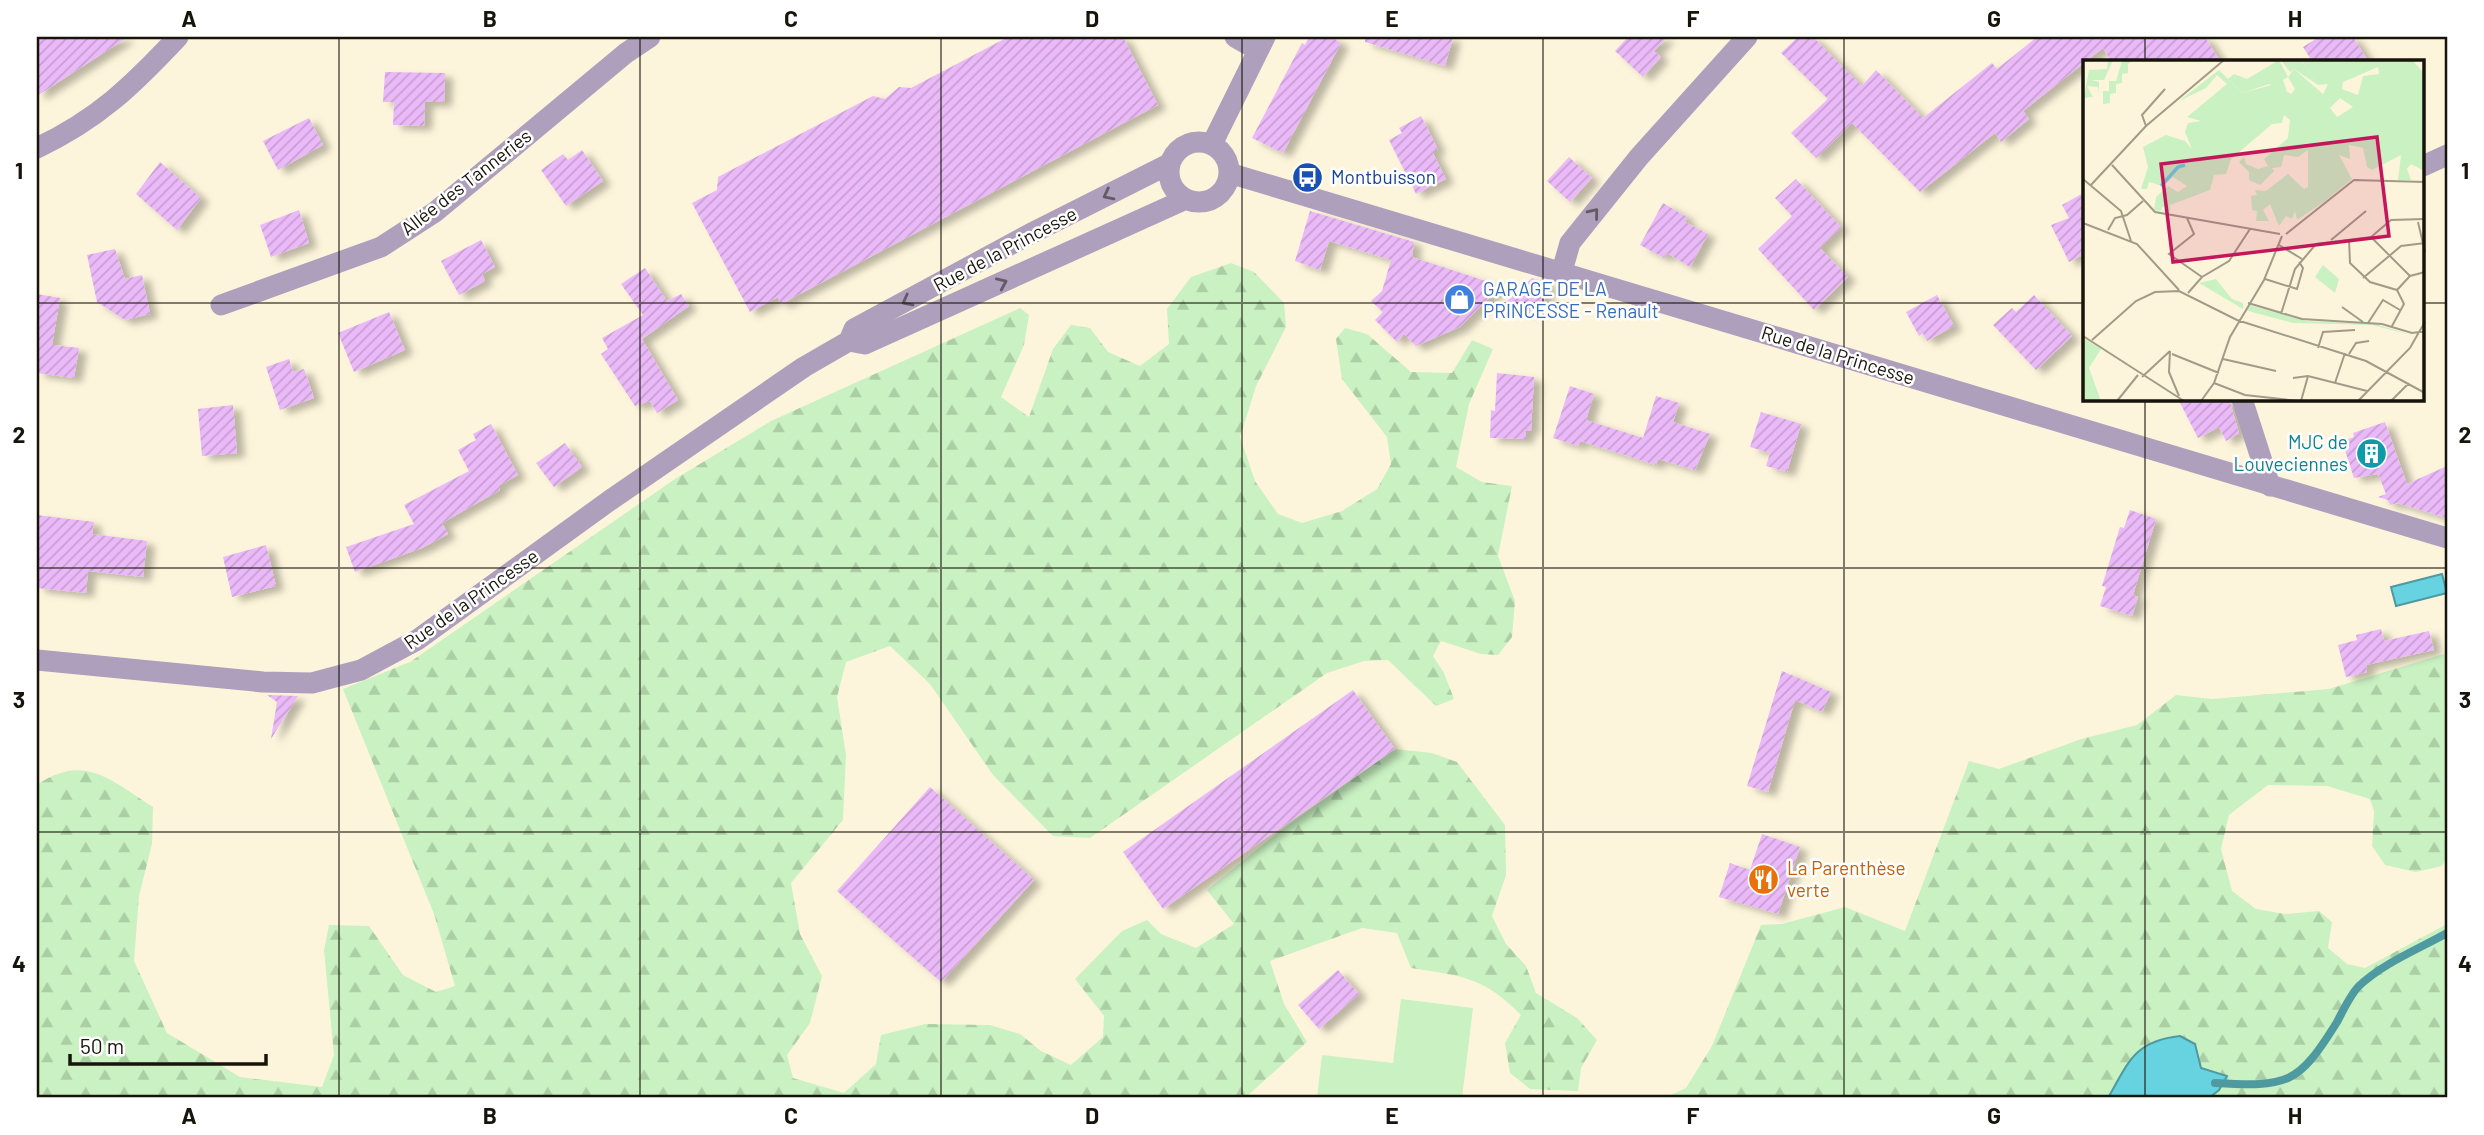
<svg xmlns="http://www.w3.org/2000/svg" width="2484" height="1135" viewBox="0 0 2484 1135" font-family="Barlow,sans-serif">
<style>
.forest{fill:url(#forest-firs)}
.park{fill:#c9f1c2}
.water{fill:#67d3e0;stroke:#4f9aa0;stroke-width:2}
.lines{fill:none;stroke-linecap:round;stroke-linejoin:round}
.stream{stroke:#4f9aa0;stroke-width:8}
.building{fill:url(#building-hatch);filter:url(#shadow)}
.minor{stroke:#ae9fbc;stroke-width:21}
.tertiary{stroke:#ae9fbc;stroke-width:21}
.oneway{stroke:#625a64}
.grid{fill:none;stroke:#17140b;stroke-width:2;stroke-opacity:0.55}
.labels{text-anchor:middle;stroke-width:5;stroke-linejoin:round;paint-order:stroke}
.transit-label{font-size:19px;fill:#164399;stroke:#fff;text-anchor:start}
.street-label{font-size:19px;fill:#17140b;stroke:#fff}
.shop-label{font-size:19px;fill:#366cbe;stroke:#fff;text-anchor:start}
.culture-label{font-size:19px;fill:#0d838f;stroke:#fff;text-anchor:end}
.food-label{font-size:19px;fill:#c56008;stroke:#fff;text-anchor:start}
.inset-river{fill:none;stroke:#67d3e0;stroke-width:3.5}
.inset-road{fill:none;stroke:#a19b88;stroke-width:2}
.view{fill:#c2185b;fill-opacity:0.15;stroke:#c2185b;stroke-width:3.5}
.inset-edge{fill:none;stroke:#17140b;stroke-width:3.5}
.neatline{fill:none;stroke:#17140b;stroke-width:2.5}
.grid-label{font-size:23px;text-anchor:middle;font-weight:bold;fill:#17140b}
</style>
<defs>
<pattern id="forest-firs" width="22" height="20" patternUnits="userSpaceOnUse" patternTransform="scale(1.75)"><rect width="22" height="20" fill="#c9f1c2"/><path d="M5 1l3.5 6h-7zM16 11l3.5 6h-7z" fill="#accea5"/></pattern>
<pattern id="building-hatch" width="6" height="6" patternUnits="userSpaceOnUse" patternTransform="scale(1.75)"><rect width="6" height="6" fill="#eab9f8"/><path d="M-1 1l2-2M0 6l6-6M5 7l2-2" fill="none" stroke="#c89ed3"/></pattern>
<filter id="shadow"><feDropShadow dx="8" dy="4.5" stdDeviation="3.5" flood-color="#0004"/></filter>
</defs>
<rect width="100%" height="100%" fill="#fdf5db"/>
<path class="forest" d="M1231 263 1254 272 1284 303 1286 327 1256 386 1240 437 1255 481 1278 514 1302 523 1342 511 1377 489 1391 464 1387 437 1342 379 1336 339 1345 328 1367 334 1411 372 1452 373 1472 340 1493 349 1469 404 1456 467 1482 482 1512 486 1498 556 1515 601 1512 637 1498 655 1481 654 1441 641 1433 656 1444 673 1454 699 1436 706 1388 660 1364 661 1327 673 1090 838 1053 836 993 775 930 684 890 646 846 662 837 697 846 755 843 820 791 883 800 934 822 976 810 1023 787 1055 793 1078 844 1093 876 1064 881 1035 925 1024 990 1025 1020 1034 1041 1051 1071 1065 1103 1037 1104 1016 1075 979 1122 931 1147 920 1161 934 1196 948 1234 924 1207 890 1281 830 1395 749 1432 753 1457 762 1505 825 1506 875 1492 916 1506 944 1526 966 1536 993 1577 1018 1597 1040 1581 1068 1578 1091 1530 1089 1510 1073 1505 1043 1521 1015C1484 977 1462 976 1411 968L1397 933 1362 928 1270 961 1284 1004 1307 1042 1245 1098H37V785C84 752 112 781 153 807L152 844 139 896 134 961 167 1033 240 1077 322 1087 334 1055 324 950 329 925 369 926 403 975 436 992 455 986 434 914 343 689 410 662 675 479 771 421 1020 308 1029 315 1024 345 1001 397 1029 417 1053 349 1071 325 1090 328 1108 352 1140 366 1169 344 1167 309 1191 277Z
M2447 653V857L2442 866 2416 872 2385 865 2372 846 2374 811 2370 799 2327 786 2268 785 2229 815 2221 849 2232 891 2256 909 2285 914 2319 911 2332 922 2328 948 2347 964 2365 968 2447 924V1098H1664L1686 1088 1712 1046 1761 925 1782 924 1845 907 1905 931 1969 761 1999 769 2081 739 2137 725 2176 695 2212 699 2329 689Z"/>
<path class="park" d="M1401 999 1473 1008 1462 1098H1317L1322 1055 1393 1063Z"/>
<path class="water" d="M2442 574 2447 593 2396 606 2391 587Z
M2180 1036 2195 1044 2201 1068 2227 1076 2219 1090 2209 1098H2108C2129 1061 2135 1041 2180 1036Z"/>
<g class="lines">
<path class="stream" d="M2215 1083C2288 1087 2298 1085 2337 1022 2343 1011 2350 995 2359 986 2383 963 2419 949 2447 933"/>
</g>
<path class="building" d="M37 37H128L37 96Z
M1008 37H1123L1158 105 781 304 778 297 750 312 692 203 717 190 718 177 873 96 885 99 899 87 911 88Z
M1309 37H1331L1341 43 1283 153 1252 138 1302 43 1305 45Z
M1365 37H1453L1445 66 1365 42Z
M1628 37H1667L1654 51 1661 57 1643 77 1615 51Z
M1798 37H1813L1862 86 1876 70 1923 118 1992 63 1997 69 2037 37H2205L2220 61H2111L2103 48 2023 111 2029 119 2001 142 1995 133 1920 192 1852 123 1816 158 1791 133 1828 99 1781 53Z
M2319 37H2353L2368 61H2312L2303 47Z
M385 72 445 73 444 102H425L424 126 393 125 394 102H383Z
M1421 116 1438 149 1432 151 1446 179 1416 194 1389 140 1402 133 1399 128Z
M309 118 323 145 278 170 263 141Z
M582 150 603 181 566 206 541 170 563 154 568 160Z
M1569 157 1592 178 1570 202 1547 181Z
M160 162 201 198 177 230 136 194Z
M1796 179 1841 227 1820 248 1848 277 1814 310 1758 249 1792 216 1775 198Z
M2085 192V254L2069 262 2051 225 2069 218 2062 205Z
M1663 203 1687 217 1685 222 1708 234 1690 267 1667 253 1664 258 1640 245Z
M299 210 309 243 271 257 260 225Z
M1310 211 1414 242 1412 257 1501 286 1460 327 1416 346 1404 334 1397 342 1375 320 1383 312 1371 301 1382 291 1391 260 1329 241 1320 270 1295 261Z
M481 240 495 267 482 274 485 281 459 295 441 261Z
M115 249 125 279 142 275 150 314 125 320 97 302 87 255Z
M645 268 667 301 681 294 689 306 642 339 678 400 657 413 650 401 635 406 601 354 608 349 602 338 643 315 621 284Z
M1532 278 1549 283 1543 304 1535 301 1532 312 1505 303Z
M37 294 60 298 52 345 79 348 74 378 37 373Z
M1937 295 1954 326 1927 341 1923 333 1919 336 1906 312Z
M2034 295 2072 336 2036 370 1993 325 2012 308 2016 312Z
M389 312 405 350 354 372 338 333Z
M289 359 293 372 304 369 314 398 280 410 266 367Z
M1497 373 1534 377 1531 431 1526 430V439L1490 438 1491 410 1495 411Z
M1570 386 1594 394 1586 420 1643 438 1656 396 1679 403 1673 422 1710 434 1695 470 1658 459 1656 465 1580 441 1578 446 1553 438Z
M2178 399H2229L2239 433 2226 441 2219 427 2198 438Z
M233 405 237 453 202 456 198 409Z
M1761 412 1801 424 1787 472 1766 466 1770 453 1750 447Z
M2385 422 2407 484 2447 466V518L2397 503 2390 505 2388 500 2378 497 2386 494 2378 474 2354 478 2342 441 2354 437 2353 433Z
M491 424 518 475 498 486 500 490 442 523 448 534 422 548 355 572 346 547 414 524 404 505 469 471 458 450 476 440 473 434Z
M565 443 582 467 554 487 536 463Z
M2130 510 2156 519 2133 595 2138 597 2132 616 2100 606 2106 587 2102 586 2120 527 2124 528Z
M37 515 94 522 92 534 147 541 143 577 88 571 86 593 37 588Z
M266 545 276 586 232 597 223 557Z
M2381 629 2384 641 2429 631 2434 650 2366 665 2367 672 2346 677 2338 645 2357 640 2356 635Z
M1782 671 1831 692 1822 712 1795 700 1768 792 1747 786Z
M1353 690 1395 749 1163 909 1123 852Z
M267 695 298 696 271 739 277 702Z
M930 787 1034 880 941 982 837 891Z
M1762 834 1800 847 1778 914 1719 897 1730 863 1750 870Z
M1338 970 1359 994 1319 1029 1298 1005Z"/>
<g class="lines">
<path class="minor" d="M1235 37 1258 50
M1212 144 1265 37
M37 148C98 119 132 86 178 37
M2423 166 2447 155
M1562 271 1570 243 1639 157 1747 37
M221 305 381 247 435 212 626 53 650 37
M2242 399 2270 486"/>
<path class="tertiary" d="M1169 172a30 30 0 1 1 60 0a30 30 0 1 1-60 0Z
M1229 173 2447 538
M849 341 865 344 1186 199
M37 660 263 682 312 683 361 670 417 640 609 501 804 367 849 341 854 329 1030 234 1169 164"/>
</g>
<defs><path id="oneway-chevron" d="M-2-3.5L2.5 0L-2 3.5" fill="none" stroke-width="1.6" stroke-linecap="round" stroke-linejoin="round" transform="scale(1.75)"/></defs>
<g class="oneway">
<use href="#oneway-chevron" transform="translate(1108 195) rotate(153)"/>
<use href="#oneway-chevron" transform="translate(1594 213) rotate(-51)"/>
<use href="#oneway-chevron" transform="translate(1002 283) rotate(-24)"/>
<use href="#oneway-chevron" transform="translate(907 301) rotate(152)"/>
</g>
<path class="grid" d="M339 37V1098M640 37V1098M941 37V1098M1242 37V1098M1543 37V1098M1844 37V1098M2145 37V61M37 303H2085M2423 303H2447M2145 399V1098M37 568H2447M37 832H2447"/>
<defs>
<symbol id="bus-disc" viewBox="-11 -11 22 22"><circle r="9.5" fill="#1a4fb4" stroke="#fff"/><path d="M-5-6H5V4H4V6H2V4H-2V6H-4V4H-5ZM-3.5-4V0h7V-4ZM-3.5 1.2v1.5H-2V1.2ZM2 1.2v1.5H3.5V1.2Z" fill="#fff"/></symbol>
<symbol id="shop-disc" viewBox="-11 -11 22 22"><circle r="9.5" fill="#3f7fe0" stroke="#fff"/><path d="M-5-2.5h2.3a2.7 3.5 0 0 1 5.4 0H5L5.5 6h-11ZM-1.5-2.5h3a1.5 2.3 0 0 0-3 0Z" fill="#fff"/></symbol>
<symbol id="building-disc" viewBox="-11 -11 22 22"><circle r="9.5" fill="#0f9aa8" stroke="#fff"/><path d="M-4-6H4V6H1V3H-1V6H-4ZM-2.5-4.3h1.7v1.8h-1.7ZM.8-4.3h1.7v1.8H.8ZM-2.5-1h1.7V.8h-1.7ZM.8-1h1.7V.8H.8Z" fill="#fff"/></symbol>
<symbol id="restaurant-disc" viewBox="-11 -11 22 22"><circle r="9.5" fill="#e8710a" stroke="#fff"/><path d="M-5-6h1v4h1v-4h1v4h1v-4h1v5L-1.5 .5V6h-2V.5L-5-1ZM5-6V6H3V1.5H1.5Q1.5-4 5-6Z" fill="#fff"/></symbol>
</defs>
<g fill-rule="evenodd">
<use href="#bus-disc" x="1290" y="160" width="35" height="35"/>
<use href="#shop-disc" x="1442" y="282" width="35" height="35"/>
<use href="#building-disc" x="2354" y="436" width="35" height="35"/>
<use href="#restaurant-disc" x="1746" y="862" width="35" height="35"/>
</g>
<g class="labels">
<g class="transit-label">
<text x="1331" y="184">Montbuisson</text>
</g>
<g class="street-label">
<text transform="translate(466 182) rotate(-38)" y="7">Allée des Tanneries</text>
<text transform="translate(1005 249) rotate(-28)" y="7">Rue de la Princesse</text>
<text transform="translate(1838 355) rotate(17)" y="7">Rue de la Princesse</text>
<text transform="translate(471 599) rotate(-35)" y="7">Rue de la Princesse</text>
</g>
<g class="shop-label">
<text x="1483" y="296">GARAGE DE LA<tspan x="1483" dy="22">PRINCESSE - Renault</tspan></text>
</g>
<g class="culture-label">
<text x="2348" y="449">MJC de<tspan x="2348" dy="22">Louveciennes</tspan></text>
</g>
<g class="food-label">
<text x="1787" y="875">La Parenthèse<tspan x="1787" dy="22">verte</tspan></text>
</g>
</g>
<g transform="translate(2083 60)">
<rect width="341" height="341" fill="#fdf5db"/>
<path d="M196 0 205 17 200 20 204 31 186 24 159 33 145 19 151 14 164 19ZM198 0H218L235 25 211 9 207 12Z" fill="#c9f1c2"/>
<path d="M30 0 21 20H9L16 22V36L15 27 4 26 10 37 1 38 6 10 24 9 25 1ZM218 0H329L340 12 342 21 341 111 328 104 324 109 328 120H315L318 95 289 110 284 107 280 88 266 85 267 99 256 95 269 119 242 141 214 160 212 151 209 159 203 156 196 166 187 144 180 150 186 161H173L174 151 169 150 168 136 174 135 172 130 183 131 205 114 221 129 225 127V90L215 97 201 95 198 107 189 108 191 111 177 125 166 120V112L156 102 161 97 163 104 175 109 185 106 181 99 205 78 207 60 201 55 199 63 189 64 148 99 143 114 131 115 127 130 87 145V153L80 146 78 151 71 150 73 137 85 126 95 132 104 126 90 117 79 126 66 122 64 129H58L65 107 60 87 83 75 102 81 109 89 102 72 105 63 118 61 104 57 144 24 134 15 123 28 96 41 136 10 159 33 192 24 208 34 212 29 205 17 211 9 240 34 245 24 235 25ZM295 7 296 14 280 16 275 35 259 29 260 22ZM257 38 270 47 254 57 247 48ZM133 219 149 239 160 243V249L116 223ZM166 245 224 261 292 264 332 276 289 265 210 263 162 250Z" fill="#c9f1c2" fill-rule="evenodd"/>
<path d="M51 0 45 4V13L39 14V23L33 24V33L27 34V43L20 44V31H26V21H33L39 1ZM240 205 256 219 252 233 232 217ZM0 278 18 289 6 308 18 341H0Z" fill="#c9f1c2"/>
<path class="inset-river" d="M78 126 95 107 102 105"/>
<path class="inset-road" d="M63 66 59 55 82 29M29 105 72 152 197 174M0 119 38 151 48 181M7 126 63 66 141 0M104 158 111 174 86 194 119 217M335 162 342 192M0 163 54 184 96 230M25 170 32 158 44 155 60 141M203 174 271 120 342 122M288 177 327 216M266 179 267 203 287 222 314 230 327 216 342 212M248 180 283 151M196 185 219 199M280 218 318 186 342 183M182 219 214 229 220 208 216 202M105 233 119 217 146 201 167 169M165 243 219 259 299 264 329 273 336 272 342 262M259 247 280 262M198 254 212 209 233 184 288 177 308 160 342 159M285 263 300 240 317 250M309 266 321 244 314 230M0 276 101 341M9 280 53 241 72 232 96 231 154 260 283 301 342 333M235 288 240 272 272 270M87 291 86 312 96 336M89 294 136 313M266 294 273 283 286 281M140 299 193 311M59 317 87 291M210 318 225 316 284 331M131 323 162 335 215 341M252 323 262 293M34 341 55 315M118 341 131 323 147 277 181 220 199 176M218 341 225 316M275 341 327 288 336 272H342M308 341 326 323"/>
<path class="view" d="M294 77 306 176 90 202 78 104Z"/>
<rect width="341" height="341" class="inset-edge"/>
</g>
<rect width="2484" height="1135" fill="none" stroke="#ffffff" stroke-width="77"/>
<path d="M70 1054v10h196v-10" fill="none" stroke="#17140b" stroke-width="3.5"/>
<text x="80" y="1054" font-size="21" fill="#17140b" stroke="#ffffff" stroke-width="5" paint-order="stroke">50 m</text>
<rect x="38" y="38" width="2408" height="1058" class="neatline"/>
<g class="grid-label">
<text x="189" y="27">A</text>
<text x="490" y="27">B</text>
<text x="791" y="27">C</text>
<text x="1092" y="27">D</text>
<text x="1392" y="27">E</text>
<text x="1693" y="27">F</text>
<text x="1994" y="27">G</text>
<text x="2295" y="27">H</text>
<text x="19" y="179">1</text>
<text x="2465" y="179">1</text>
<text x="19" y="443">2</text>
<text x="2465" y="443">2</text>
<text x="19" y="708">3</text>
<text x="2465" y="708">3</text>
<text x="19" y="972">4</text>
<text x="2465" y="972">4</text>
<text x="189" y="1124">A</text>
<text x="490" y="1124">B</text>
<text x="791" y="1124">C</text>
<text x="1092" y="1124">D</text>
<text x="1392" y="1124">E</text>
<text x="1693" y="1124">F</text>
<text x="1994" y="1124">G</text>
<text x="2295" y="1124">H</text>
</g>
</svg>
